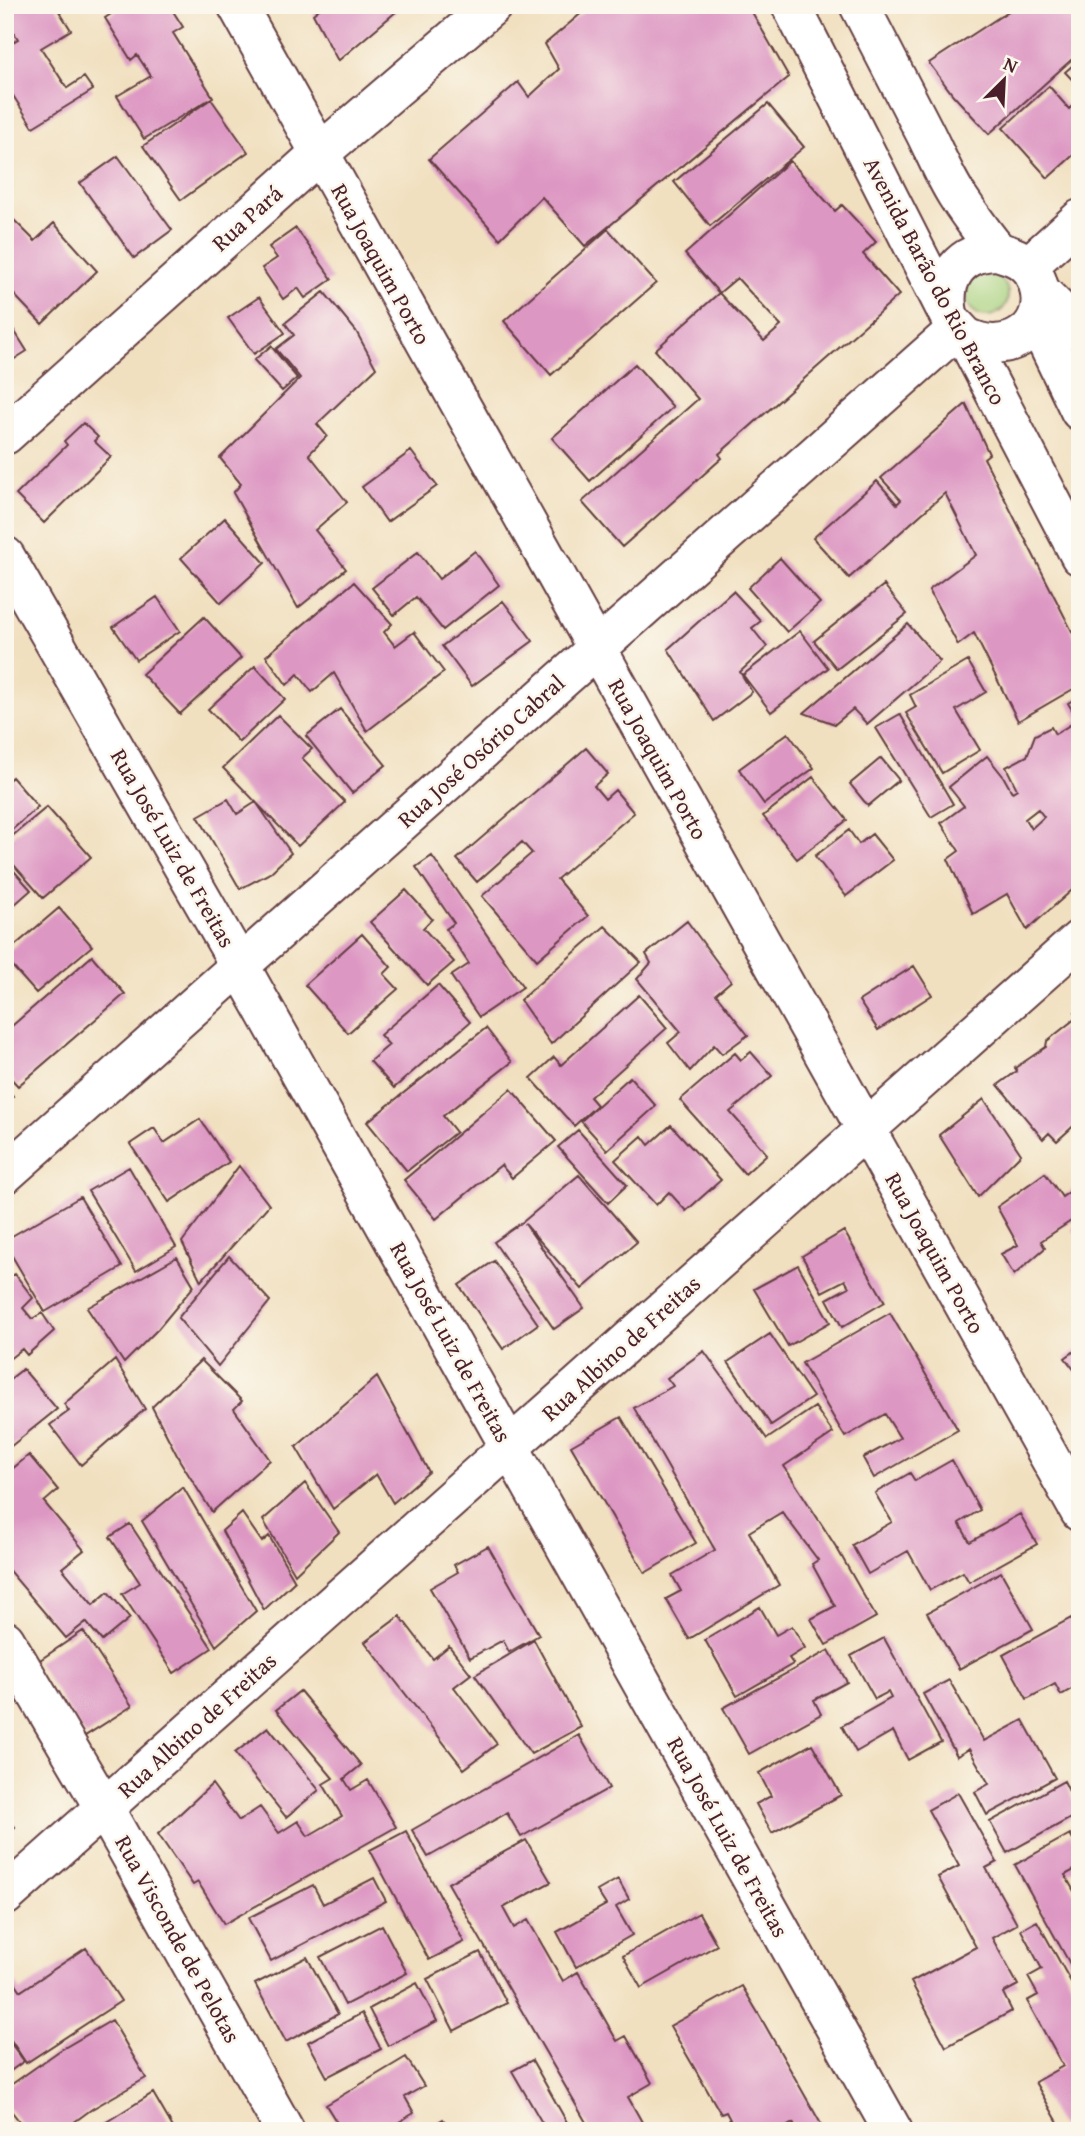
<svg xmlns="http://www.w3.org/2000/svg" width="1085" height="2136" viewBox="0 0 1085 2136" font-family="'Gentium Book Plus',serif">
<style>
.green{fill:#a6d07c;stroke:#787854;stroke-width:2}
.building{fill:#dd97c3;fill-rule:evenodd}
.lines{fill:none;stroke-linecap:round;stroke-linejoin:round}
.minor-casing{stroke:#633c41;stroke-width:42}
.major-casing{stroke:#633c41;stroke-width:42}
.minor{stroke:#fff;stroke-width:38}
.major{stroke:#fff;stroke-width:38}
.labels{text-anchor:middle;stroke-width:5;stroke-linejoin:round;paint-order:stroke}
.street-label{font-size:23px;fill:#4a1f2b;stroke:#fbf7ec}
</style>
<rect width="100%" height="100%" fill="#fbf7ec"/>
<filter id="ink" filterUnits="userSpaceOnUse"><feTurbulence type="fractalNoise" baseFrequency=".0143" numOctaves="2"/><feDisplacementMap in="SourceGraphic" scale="14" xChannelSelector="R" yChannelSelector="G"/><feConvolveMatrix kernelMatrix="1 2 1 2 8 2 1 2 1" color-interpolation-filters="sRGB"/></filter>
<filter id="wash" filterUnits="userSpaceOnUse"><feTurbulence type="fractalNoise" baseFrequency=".00686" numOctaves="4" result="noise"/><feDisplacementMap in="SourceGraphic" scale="28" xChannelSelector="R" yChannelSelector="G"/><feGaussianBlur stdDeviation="1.57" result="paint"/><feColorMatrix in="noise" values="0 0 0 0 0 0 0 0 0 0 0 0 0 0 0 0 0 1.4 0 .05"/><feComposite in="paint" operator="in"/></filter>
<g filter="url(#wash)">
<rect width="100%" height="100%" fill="#f1e0c0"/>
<path class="green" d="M966 295a21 21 0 1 1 42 0a21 21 0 1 1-42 0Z"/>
<g id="blocks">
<path class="building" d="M10 5H55L71 30 41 48 67 88 84 77 93 90 33 127 5 83V47L18 39 5 19V8Z
M114 5H169L183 27 173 33 213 97 144 139 117 96 151 76 137 55 131 60 105 18 117 10Z
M324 5H404L338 61 313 14Z
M591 5H748L789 77 585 246 542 197 500 239 429 159 518 82 529 97 559 69 545 44Z
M1018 5H1080V52L989 134 953 95 929 63Z
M1080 59V88L1065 72Z
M1049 86 1069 109 1080 99V149L1048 178 1003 128Z
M211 99 248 152 181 200 143 146Z
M768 104 804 147 710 226 674 182Z
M118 156 172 230 134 258 80 183Z
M790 161 835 211 842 205 876 242 863 254 899 295 719 454 722 458 622 547 582 502 698 399 655 350 719 293 764 341 781 326 737 278 719 293 685 254Z
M5 211 35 241 54 223 97 271 42 324 5 285Z
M296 228 332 279 305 298 298 288 283 299 262 268 277 258 269 247Z
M608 229 656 283 551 375 504 321Z
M324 292 356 331 376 368 317 424 327 436 309 454 347 502 315 530 346 569 298 608 233 493 241 484 220 458 300 378 276 349 294 335 285 323Z
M259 297 285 333 254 354 228 318Z
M5 316 27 351 5 365Z
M271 346 297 378 282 391 254 360Z
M635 364 673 407 590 481 552 438Z
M966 404 989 454 984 458 1080 647V685L1018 721 974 633 958 645 929 590 976 555 945 493 849 578 813 538 877 481 897 504 901 500 881 478Z
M83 423 98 437 94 441 111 457 44 523 16 495 67 445 64 441Z
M411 451 437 486 387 522 362 487Z
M225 518 265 563 221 603 181 558Z
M475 551 499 585 443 630 416 597 394 615 372 588 418 552 439 579Z
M780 558 820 603 787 632 748 588Z
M354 582 392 624 384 632 395 646 414 632 444 672 367 731 334 673 312 692 298 674 287 685 266 656Z
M884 585 907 614 837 669 814 641Z
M733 591 761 621 752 628 767 647 740 672 752 692 714 721 668 649Z
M157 597 180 631 136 660 113 627Z
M503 601 533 641 472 686 442 646Z
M204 617 241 658 180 714 142 674Z
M908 624 940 661 867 724 853 709 835 724 804 713Z
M800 631 828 668 771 712 743 675Z
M968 661 986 692 956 710 980 750 942 773 906 713 916 707 910 695Z
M255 666 285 699 239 742 208 709Z
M1080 696V883L1027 930 1007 894 973 914 948 859 959 851 941 823 964 806 949 787 987 756 1003 776 1012 792 1017 789 1006 767 1027 756 1035 735 1051 727 1055 734 1078 720 1068 703ZM1038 809 1044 817 1031 829 1025 819Z
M340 709 386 765 352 793 306 736Z
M900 714 953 804 931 817 876 728Z
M278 715 312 749 302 758 345 802 298 846 223 768Z
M788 733 814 768 764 804 739 769Z
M586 748 608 774 594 786 605 799 615 790 634 813 557 879 588 916 537 960 482 896 532 853 522 842 477 882 457 859Z
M881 758 899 780 868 806 850 784Z
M12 777 38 807 5 836V783Z
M813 777 847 820 797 859 763 816Z
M228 799 237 814 256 802 291 853 270 873 240 889 198 816Z
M47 807 91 857 43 898 5 855V842Z
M849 830 859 844 872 834 893 860 846 896 815 856Z
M432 856 523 987 479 1017 451 976 469 964 446 929 454 923 416 867Z
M5 861 31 890 5 913Z
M406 890 432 919 423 928 454 962 427 985 370 922Z
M59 908 92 946 36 993 5 958V954Z
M687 921 731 981 716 994 748 1035 722 1054 714 1045 690 1071 668 1043 681 1032 637 979 651 963 646 954Z
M605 926 641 962 551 1044 520 1000Z
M362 934 391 967 384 974 398 989 348 1033 305 985Z
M92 956 125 994 18 1086 5 1072V1032Z
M914 966 932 995 878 1030 859 1001Z
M438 985 470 1022 394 1088 370 1061 389 1045 380 1035Z
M639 995 667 1028 590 1097 597 1105 574 1126 531 1078 554 1057 561 1065Z
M1080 1011V1120L1057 1141 1049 1133 1043 1139 998 1085 1017 1071 1015 1068 1046 1047 1047 1041 1076 1018 1075 1012Z
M486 1028 512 1062 443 1116 456 1132 407 1171 367 1122Z
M751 1052 772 1076 730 1112 767 1154 745 1174 680 1100 735 1053 741 1060Z
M630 1077 656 1106 607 1150 581 1121Z
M5 1085 13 1096 5 1102Z
M511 1089 556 1141 512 1178 501 1165 436 1219 404 1180Z
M984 1099 1021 1154 978 1197 939 1135Z
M200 1119 229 1162 169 1202 130 1144 154 1128 164 1143Z
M671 1125 721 1180 686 1211 669 1192 656 1205 615 1160 642 1136 649 1145Z
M578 1130 627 1185 608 1203 558 1147Z
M239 1166 269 1205 201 1281 182 1242Z
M129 1167 176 1247 136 1271 88 1191Z
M1045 1173 1062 1197 1080 1184V1215L1041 1241 1045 1248 1014 1275 1001 1254 1018 1245 997 1207Z
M579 1175 637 1242 582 1289 525 1224 584 1308 554 1329 494 1242 524 1221Z
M80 1197 122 1267 45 1312 5 1244V1240Z
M1080 1222V1238L1072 1229Z
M844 1231 885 1302 842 1327 827 1299 849 1287 845 1280 822 1292 802 1256Z
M229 1256 270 1301 218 1366 178 1318Z
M177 1257 194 1286 158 1329 124 1363 87 1308Z
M494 1261 538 1324 503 1349 459 1285Z
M798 1265 830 1322 788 1346 754 1289Z
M15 1274 33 1298 23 1308 32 1319 42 1313 54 1331 27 1355 22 1349 8 1360 5 1357V1280Z
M890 1313 958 1430 874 1478 863 1458 900 1438 885 1414 845 1437 802 1363Z
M770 1334 813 1397 771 1425 728 1362Z
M1080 1347V1377L1065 1358Z
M704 1351 767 1439 815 1407 833 1433 784 1466 838 1550 876 1617 826 1645 811 1619 835 1606 812 1564 818 1560 782 1512 749 1532 779 1585 689 1639 666 1599 681 1591 672 1575 715 1550 634 1408 673 1386 667 1378Z
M115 1360 145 1409 81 1465 50 1425 69 1411 64 1404Z
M201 1360 242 1401 234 1409 270 1460 212 1512 180 1461 152 1407Z
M23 1369 57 1409 5 1451V1383Z
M377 1377 429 1472 393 1503 376 1474 333 1509 296 1447Z
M621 1417 696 1543 645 1573 571 1446Z
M29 1455 58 1490 44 1502 84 1550 62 1568 93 1605 108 1592 130 1618 102 1641 86 1622 66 1638 5 1566V1475Z
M952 1460 980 1510 959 1523 970 1542 1020 1514 1037 1544 969 1582 963 1572 930 1590 908 1551 868 1574 852 1545 892 1522 875 1493 910 1473 915 1481Z
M305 1483 339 1532 295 1574 263 1520Z
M183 1487 256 1611 216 1646 142 1521Z
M242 1513 262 1542 269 1536 295 1581 264 1610 222 1531Z
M130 1524 212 1648 174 1673 122 1594 140 1583 110 1537Z
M488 1546 539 1635 509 1652 503 1640 470 1658 430 1588 458 1572 454 1565Z
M1001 1572 1033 1629 959 1669 927 1613Z
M760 1607 776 1635 792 1626 805 1648 789 1658 793 1664 737 1696 705 1640Z
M400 1616 433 1659 449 1646 471 1674 454 1687 497 1744 464 1769 365 1642Z
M1071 1618 1080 1634V1684L1061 1695 1055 1684 1027 1699 1003 1655Z
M83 1631 132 1706 85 1736 37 1662Z
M884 1638 941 1742 908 1760 893 1731 856 1752 842 1726 891 1698 888 1692 875 1699 851 1656Z
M534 1640 581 1727 531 1754 475 1675Z
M829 1650 847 1682 814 1700 821 1714 749 1754 723 1708Z
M949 1680 984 1741 1023 1720 1055 1778 987 1815 975 1792 989 1784 969 1749 957 1756 923 1694Z
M300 1691 361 1765 344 1779 351 1790 368 1780 396 1827 224 1924 198 1882 193 1885 158 1834 212 1784 239 1821 260 1807 279 1833 298 1821 308 1836 342 1816 323 1784 333 1778 276 1710Z
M268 1727 319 1790 286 1817 235 1753Z
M579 1735 609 1788 521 1837 507 1813 428 1857 412 1830Z
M812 1744 841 1795 772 1833 756 1804 771 1796 759 1773Z
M1064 1781 1080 1813 1007 1853 990 1822Z
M958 1793 997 1862 986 1868 1017 1924 992 1938 1018 1985 1003 1993 1012 2011 946 2047 911 1982 976 1947 938 1877 959 1866 928 1810Z
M5 1816 15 1827 5 1836Z
M406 1831 464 1942 429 1960 370 1850Z
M1070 1834 1080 1851V1867L1065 1875 1080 1902V1982L1015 1865Z
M526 1840 551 1882 503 1908 514 1928 528 1920 563 1981 578 1972 617 2041 626 2036 652 2083 628 2097 647 2131H591L448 1883Z
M374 1878 386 1901 271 1961 248 1918 313 1885 323 1904Z
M618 1879 629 1899 616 1907 632 1935 576 1967 557 1932 606 1905 597 1891Z
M699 1913 717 1945 641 1988 623 1956Z
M1037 1921 1080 1998V2131H1063L1035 2082 1063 2066 1027 2001 1038 1995 1028 1977 1042 1969 1021 1930Z
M382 1925 407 1973 345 2005 320 1957Z
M86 1948 121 2001 26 2063 5 2031V1967L21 1991Z
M480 1952 507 2003 454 2031 427 1979Z
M307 1957 338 2014 286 2042 255 1984Z
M417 1983 437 2021 388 2046 369 2009Z
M742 1986 761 2018 825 2131H797L793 2123 779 2131H736L726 2112 721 2114 670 2026Z
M362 2013 381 2049 327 2077 308 2042Z
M112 2020 146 2078 92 2109 62 2131H27L5 2103V2089L59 2051Z
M5 2036 24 2061 5 2075Z
M406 2057 424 2086 405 2097 414 2113 384 2131H342L326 2105Z
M532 2060 564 2117 572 2131H541L545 2128 512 2071Z
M153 2093 175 2131H92Z
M443 2119 451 2131H423Z"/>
</g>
</g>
<g filter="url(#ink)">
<use href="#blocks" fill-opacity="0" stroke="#633c41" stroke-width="2"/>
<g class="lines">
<defs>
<path id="minor" d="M237 5 1080 1512
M1028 266 1080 219
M1040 291 1080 331
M5 435 320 153 493 5
M5 556 240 966 893 2131
M5 1174 957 329
M5 1640 104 1808 285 2131
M5 1896 1080 939"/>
<path id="major" d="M791 5 952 322 965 336 1080 556
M859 5C881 48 903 90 925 133 935 153 944 175 956 194 963 205 989 242 997 250 1001 253 1007 254 1012 256 1023 260 1033 270 1037 281 1054 329 1006 359 965 336
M948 314C941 277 960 251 998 251
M1036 320 1080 411"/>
</defs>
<use href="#minor" class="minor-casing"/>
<use href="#major" class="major-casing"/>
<use href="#minor" class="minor"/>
<use href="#major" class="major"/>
</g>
</g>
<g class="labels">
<g class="street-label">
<text transform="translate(247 218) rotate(-42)" y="8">Rua Pará</text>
<text transform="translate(381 264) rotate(61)" y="8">Rua Joaquim Porto</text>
<text transform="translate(935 281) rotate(62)" y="8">Avenida Barão do Rio Branco</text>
<text transform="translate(481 751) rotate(-42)" y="8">Rua José Osório Cabral</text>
<text transform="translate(658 759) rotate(61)" y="8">Rua Joaquim Porto</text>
<text transform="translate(173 848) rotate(60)" y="8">Rua José Luiz de Freitas</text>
<text transform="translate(935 1253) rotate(61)" y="8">Rua Joaquim Porto</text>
<text transform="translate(451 1342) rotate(61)" y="8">Rua José Luiz de Freitas</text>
<text transform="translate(621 1348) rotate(-42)" y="8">Rua Albino de Freitas</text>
<text transform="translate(197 1725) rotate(-42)" y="8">Rua Albino de Freitas</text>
<text transform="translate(728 1837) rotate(61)" y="8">Rua José Luiz de Freitas</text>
<text transform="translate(178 1939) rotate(61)" y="8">Rua Visconde de Pelotas</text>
</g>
</g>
<rect width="1085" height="2136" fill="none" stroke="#fbf7ec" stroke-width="28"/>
<g transform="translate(1004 80) rotate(24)" stroke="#fbf7ec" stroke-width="5" paint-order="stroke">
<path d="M0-5L12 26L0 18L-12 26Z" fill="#4a1f2b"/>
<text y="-10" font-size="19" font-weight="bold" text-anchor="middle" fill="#4a1f2b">N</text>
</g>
</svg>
